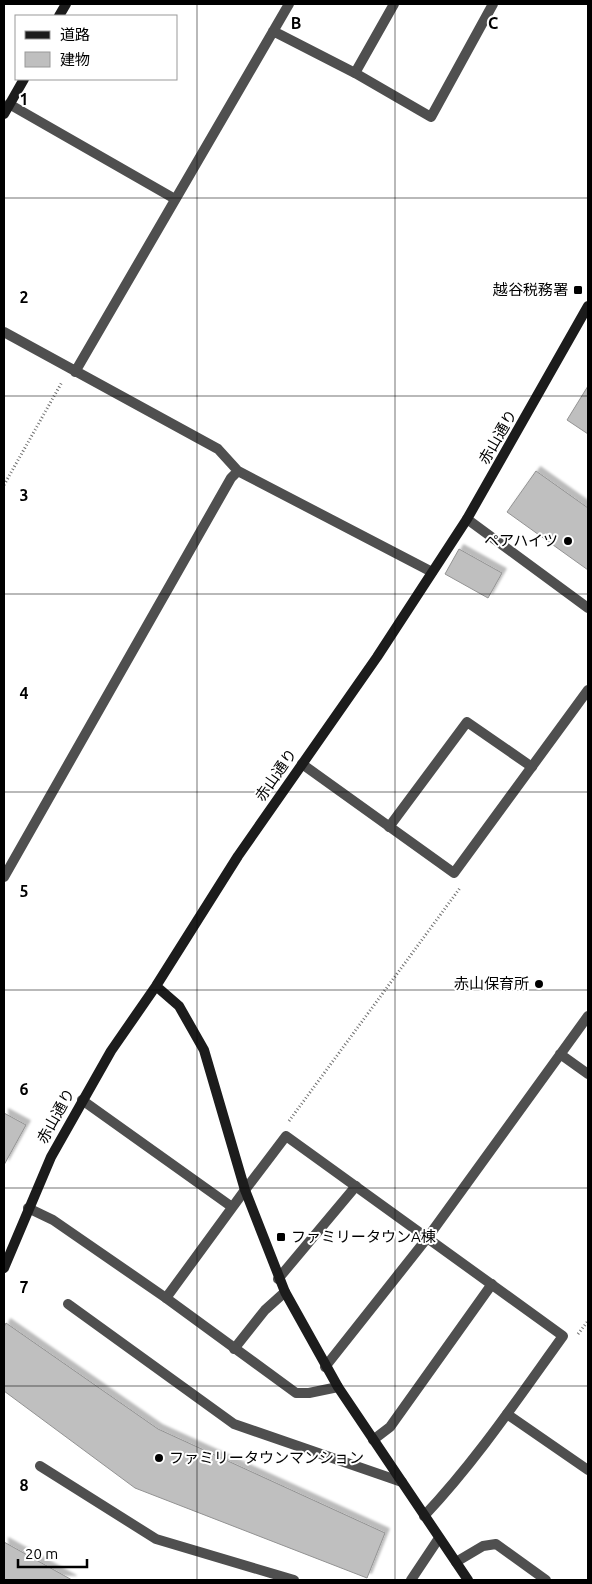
<svg xmlns="http://www.w3.org/2000/svg" width="592" height="1584" viewBox="0 0 592 1584" font-family="Ubuntu,'Noto Sans JP',sans-serif">
<style>
.building{fill:#bfbfbf;stroke:#939393;filter:url(#shadow)}
.lines{fill:none;stroke-linecap:round;stroke-linejoin:round}
.path{stroke:#717171;stroke-width:3;stroke-dasharray:1 2.5;stroke-linecap:butt}
.lane{stroke:#4f4f4f;stroke-width:10}
.street{stroke:#4f4f4f;stroke-width:10}
.secondary{stroke:#1c1c1c;stroke-width:10}
.grid{fill:none;stroke:#000;stroke-width:1;stroke-opacity:0.55}
.poi-dot{fill:#000;stroke:#fff;stroke-width:2}
.labels{text-anchor:middle;stroke-width:4;stroke-linejoin:round;paint-order:stroke}
.poi-label{font-size:15px;fill:#000;stroke:#fff;text-anchor:end}
.street-label{font-size:15px;fill:#000;stroke:#fff}
.grid-label{font-size:16px;text-anchor:middle;font-weight:bold;fill:#000;stroke:#fff;stroke-width:4;stroke-linejoin:round;paint-order:stroke}
</style>
<defs>
<filter id="shadow"><feDropShadow dx="4.5" dy="-4.5" stdDeviation="1" flood-color="#0004"/></filter>
</defs>
<rect width="100%" height="100%" fill="#fff"/>
<path class="building" d="M588 386V434L567 420Z
M536 471 588 508V570L507 512Z
M459 549 502 573 488 598 445 574Z
M4 1113 26 1125 4 1165Z
M6 1323 158 1429 385 1533 367 1578 135 1488 4 1391V1327Z
M4 1542 72 1580H4Z"/>
<g class="lines">
<path class="path" d="M4 485 62 382
M289 1121 460 888
M578 1334 588 1321"/>
<path class="lane" d="M355 73 394 4
M9 104 175 199
M389 827 467 722 532 767
M82 1100 232 1207
M278 1279 356 1186
M166 1298 245 1190
M68 1304 234 1424 402 1482
M234 1349 265 1310 285 1292
M507 1414 588 1470
M373 1440 390 1427 492 1284
M40 1466 156 1539 294 1580
M411 1580 439 1538"/>
<path class="street" d="M273 31 355 73 431 117 493 4
M4 332 218 449 238 471 432 572
M75 372 289 4
M467 519 588 608
M302 764 454 873 588 690
M4 877 231 478 238 471
M560 1054 588 1074
M245 1190 286 1136 563 1336C519 1397 476 1461 424 1516
M28 1208 53 1220 166 1298 296 1393H309L338 1387
M325 1367 428 1237 588 1016
M456 1562 483 1546 496 1544 546 1580"/>
<path class="secondary" d="M59 16 66 4
M4 114 24 79
M156 986 179 1006 204 1050 245 1190 285 1292 338 1387 468 1580
M4 1268 51 1157 111 1051 156 986 238 856 377 657 467 519 588 306"/>
</g>
<path class="grid" d="M197 4V1580M395 4V1580M4 198H588M4 396H588M4 594H588M4 792H588M4 990H588M4 1188H588M4 1386H588"/>
<g class="poi-dot">
<rect x="573" y="285" width="10" height="10" rx="2.5"/>
<circle cx="568" cy="541" r="5"/>
<circle cx="539" cy="984" r="5"/>
<rect x="276" y="1232" width="10" height="10" rx="2.5"/>
<circle cx="159" cy="1458" r="5"/>
</g>
<g class="labels">
<g class="poi-label">
<text x="568" y="295">越谷税務署</text>
<text x="558" y="546">ペアハイツ</text>
<text x="529" y="989">赤山保育所</text>
<text x="291" y="1242" text-anchor="start">ファミリータウンA棟</text>
<text x="169" y="1463" text-anchor="start">ファミリータウンマンション</text>
</g>
<g class="street-label">
<text transform="translate(498 437) rotate(-60)" y="5">赤山通り</text>
<text transform="translate(276 775) rotate(-55)" y="5">赤山通り</text>
<text transform="translate(56 1116) rotate(-61)" y="5">赤山通り</text>
</g>
</g>
<g class="grid-label">
<text x="296" y="29">B</text>
<text x="493" y="29">C</text>
<text x="24" y="105">1</text>
<text x="24" y="303">2</text>
<text x="24" y="501">3</text>
<text x="24" y="699">4</text>
<text x="24" y="897">5</text>
<text x="24" y="1095">6</text>
<text x="24" y="1293">7</text>
<text x="24" y="1491">8</text>
</g>
<rect width="592" height="1584" fill="none" stroke="#000000" stroke-width="10"/>
<rect x="15" y="15" width="162" height="65" fill="#ffffff" stroke="#999999"/>
<rect x="25" y="31" width="25" height="8" fill="#1c1c1c" stroke="#999999"/>
<text x="60" y="40" font-size="15" fill="#000000">道路</text>
<rect x="25" y="52" width="25" height="15" fill="#bfbfbf" stroke="#999999"/>
<text x="60" y="65" font-size="15" fill="#000000">建物</text>
<path d="M18 1559v8h69v-8" fill="none" stroke="#000000" stroke-width="2.5"/>
<text x="25" y="1559" font-size="15" fill="#000000" stroke="#ffffff" stroke-width="4" paint-order="stroke">20 m</text>
</svg>
